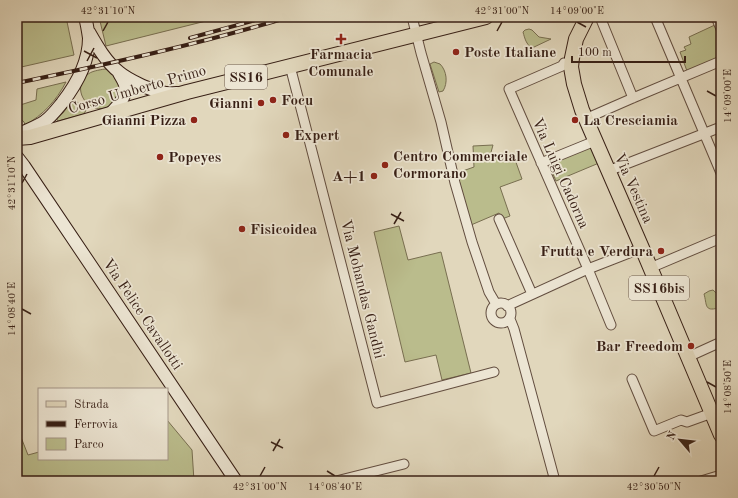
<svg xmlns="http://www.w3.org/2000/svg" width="738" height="498" viewBox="0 0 738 498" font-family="'Old Standard TT',serif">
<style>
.green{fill:#babc8c;stroke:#786e50}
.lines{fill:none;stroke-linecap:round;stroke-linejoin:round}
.street-casing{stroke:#624d3f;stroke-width:11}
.secondary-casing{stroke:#371f15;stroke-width:14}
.primary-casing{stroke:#371f15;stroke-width:16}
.street{stroke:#ece5d3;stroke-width:9}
.secondary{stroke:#ece5d3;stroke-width:12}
.primary{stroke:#e1d7bc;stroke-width:14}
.rail-casing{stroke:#371f15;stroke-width:4}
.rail{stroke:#ece5d3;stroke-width:2.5;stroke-dasharray:8;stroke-linecap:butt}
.ticks{fill:none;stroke:#371f15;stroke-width:1.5}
.poi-dot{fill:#8f2418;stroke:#ece5d3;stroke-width:1.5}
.labels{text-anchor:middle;stroke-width:3.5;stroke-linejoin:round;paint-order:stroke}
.shield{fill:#ece5d3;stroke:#6d5a4e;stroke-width:1}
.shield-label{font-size:14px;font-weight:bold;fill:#371f15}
.poi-label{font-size:15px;font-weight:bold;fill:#371f15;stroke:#ece5d3;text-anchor:start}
.street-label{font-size:15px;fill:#371f15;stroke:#ece5d3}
.neatline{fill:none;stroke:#371f15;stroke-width:1.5}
.ticks-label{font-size:10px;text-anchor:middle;fill:#371f15}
</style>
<rect width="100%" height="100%" fill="#e1d7bc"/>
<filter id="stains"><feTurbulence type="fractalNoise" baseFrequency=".005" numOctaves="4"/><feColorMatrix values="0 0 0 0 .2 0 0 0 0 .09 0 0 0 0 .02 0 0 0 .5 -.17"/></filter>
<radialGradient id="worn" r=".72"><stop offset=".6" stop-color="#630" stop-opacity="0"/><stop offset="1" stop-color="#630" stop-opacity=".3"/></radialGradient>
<path class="green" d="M17 17H66L74 55 17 68Z
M99 17H222L106 46Z
M717 24 721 35V57L687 71 680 52 686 50 684 47 691 44 689 37Z
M529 29 532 30 539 37 551 39 532 48C526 44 525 39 523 32L525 30Z
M434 62 440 64C447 71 448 83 443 91L439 92 430 64Z
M105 69C119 71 118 83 121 94 118 98 115 103 112 106 110 108 108 108 106 108 85 113 72 87 87 75 91 71 99 70 105 69Z
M66 82C56 101 43 115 25 125L24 122C18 117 17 113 17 106L36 100 37 89Z
M76 101 86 110 84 114 58 121 56 118 63 113 71 102Z
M590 144 599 163 556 181 548 163Z
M493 145 490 156 501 160 513 154 522 179 500 187 510 216 502 219 499 213 471 225 457 173 474 167 473 146Z
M399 226 408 260 441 252 471 373 442 380 436 355 405 362 374 232Z
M713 290C719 295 722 301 718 308 704 312 707 304 704 294L709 291Z
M167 420 192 450 194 481H17V427L28 455 39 452V459H167Z"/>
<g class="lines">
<defs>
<path id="street" d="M412 17 421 53 441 122 455 183 472 242 489 292 496 304
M600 17 633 98
M655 17 721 173
M716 17 721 29
M564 63 562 66 509 89 588 269 611 325
M290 66 377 403 494 372
M585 119 633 98 721 61
M541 163 595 141
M608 171 721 127
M499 219 532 294
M650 268 721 238
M491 313a10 10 0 1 1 20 0a10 10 0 1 1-20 0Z
M507 306 588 269 642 248
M510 319 514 329 555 481
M688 357 721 342
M632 379 654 431 681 420 687 422 712 413
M336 481 404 464
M701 481 721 475"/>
<path id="secondary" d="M89 32C97 46 106 62 119 72 126 78 135 82 143 86 155 91 164 94 177 93
M110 114C118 106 127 97 125 85 124 81 121 77 119 73
M17 135C26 130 37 127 45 121 51 117 57 109 62 103 76 85 89 62 89 38 88 31 87 24 85 17
M17 157 24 166 236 481"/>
<path id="primary" d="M587 17 576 39 572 58 571 67 574 84 582 110 642 248 721 435
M17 138 30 137 187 92 486 17"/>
</defs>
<use href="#street" class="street-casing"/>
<use href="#secondary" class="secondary-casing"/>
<use href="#primary" class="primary-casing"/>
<use href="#street" class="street"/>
<use href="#secondary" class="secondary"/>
<use href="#primary" class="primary"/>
<defs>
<path id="rail" d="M190 38 267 17
M17 83C108 64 200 44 289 17"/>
</defs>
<use href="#rail" class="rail-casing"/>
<use href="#rail" class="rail"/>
</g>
<path class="ticks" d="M577 22 586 27M103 31 108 22M497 31 502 22M84 51 97 58M87 61 94 48M707 91 716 96M22 183 27 174M391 214 404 221M394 224 401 212M22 309 31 314M707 382 716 387M271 442 283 448M273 451 280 439M327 471 335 476M260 476 265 467M654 476 659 467"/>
<g class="poi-dot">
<path d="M339 33h4v4h4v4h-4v4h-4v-4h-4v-4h4z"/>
<circle cx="456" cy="52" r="4"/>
<circle cx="273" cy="100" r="4"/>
<circle cx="261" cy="103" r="4"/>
<circle cx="194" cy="120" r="4"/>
<circle cx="575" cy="120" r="4"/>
<circle cx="286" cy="135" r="4"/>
<circle cx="160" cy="157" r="4"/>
<circle cx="385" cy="165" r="4"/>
<circle cx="374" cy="176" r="4"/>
<circle cx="242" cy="229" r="4"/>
<circle cx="661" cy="251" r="4"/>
<circle cx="691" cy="346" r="4"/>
</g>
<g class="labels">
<g class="shield">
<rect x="225" y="65" width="42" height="24" rx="3"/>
<rect x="629" y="276" width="60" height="24" rx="3"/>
</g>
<g class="shield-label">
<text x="246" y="82">SS16</text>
<text x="659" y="293">SS16bis</text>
</g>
<g class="poi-label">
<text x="464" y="57">Poste Italiane</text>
<text x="341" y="59" text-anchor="middle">Farmacia<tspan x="341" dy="17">Comunale</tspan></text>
<text x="281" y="105">Focu</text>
<text x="253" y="108" text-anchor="end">Gianni</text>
<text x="186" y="125" text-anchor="end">Gianni Pizza</text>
<text x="583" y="125">La Cresciamia</text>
<text x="294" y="140">Expert</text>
<text x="393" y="161">Centro Commerciale<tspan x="393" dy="17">Cormorano</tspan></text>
<text x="168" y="162">Popeyes</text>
<text x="366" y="181" text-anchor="end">A+1</text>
<text x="250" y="234">Fisicoidea</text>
<text x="653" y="256" text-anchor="end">Frutta e Verdura</text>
<text x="683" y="351" text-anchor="end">Bar Freedom</text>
</g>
<g class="street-label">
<text transform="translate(137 89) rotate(-16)" y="5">Corso Umberto Primo</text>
<text transform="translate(561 173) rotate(66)" y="5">Via Luigi Cadorna</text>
<text transform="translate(634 188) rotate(66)" y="5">Via Vestina</text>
<text transform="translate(363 289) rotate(76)" y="5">Via Mohandas Gandhi</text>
<text transform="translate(143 314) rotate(56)" y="5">Via Felice Cavallotti</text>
</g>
</g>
<rect width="738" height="498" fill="none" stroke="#e1d7bc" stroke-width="44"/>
<rect x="38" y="388" width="130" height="72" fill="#ece5d3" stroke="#a49687"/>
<rect x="46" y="401" width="20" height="6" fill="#e1d7bc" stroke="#a49687"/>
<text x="74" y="408" font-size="12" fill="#371f15">Strada</text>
<rect x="46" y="421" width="20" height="6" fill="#371f15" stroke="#a49687"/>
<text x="74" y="428" font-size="12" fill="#371f15">Ferrovia</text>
<rect x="46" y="438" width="20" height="12" fill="#babc8c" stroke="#a49687"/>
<text x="74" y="448" font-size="12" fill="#371f15">Parco</text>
<g transform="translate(680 440) rotate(298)" stroke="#ece5d3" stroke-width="3" paint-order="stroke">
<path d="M0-3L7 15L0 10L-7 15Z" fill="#371f15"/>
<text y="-6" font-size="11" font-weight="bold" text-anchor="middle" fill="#371f15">N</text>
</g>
<path d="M572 56v6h113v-6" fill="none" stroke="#371f15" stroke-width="2"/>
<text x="578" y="56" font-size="12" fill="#371f15" stroke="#ece5d3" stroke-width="3" paint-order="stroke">100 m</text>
<rect x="22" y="22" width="694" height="454" class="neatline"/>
<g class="ticks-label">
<text x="108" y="14">42°31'10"N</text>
<text x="502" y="14">42°31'00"N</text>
<text x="577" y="14">14°09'00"E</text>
<text transform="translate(727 96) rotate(-90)" y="4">14°09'00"E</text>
<text transform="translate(11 183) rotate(-90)" y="4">42°31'10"N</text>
<text transform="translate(11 309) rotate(-90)" y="4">14°08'40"E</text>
<text transform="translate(727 387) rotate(-90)" y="4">14°08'50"E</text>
<text x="260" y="490">42°31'00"N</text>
<text x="335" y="490">14°08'40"E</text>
<text x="654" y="490">42°30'50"N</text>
</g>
<rect width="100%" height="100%" filter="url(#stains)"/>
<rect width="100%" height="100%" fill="url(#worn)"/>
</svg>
